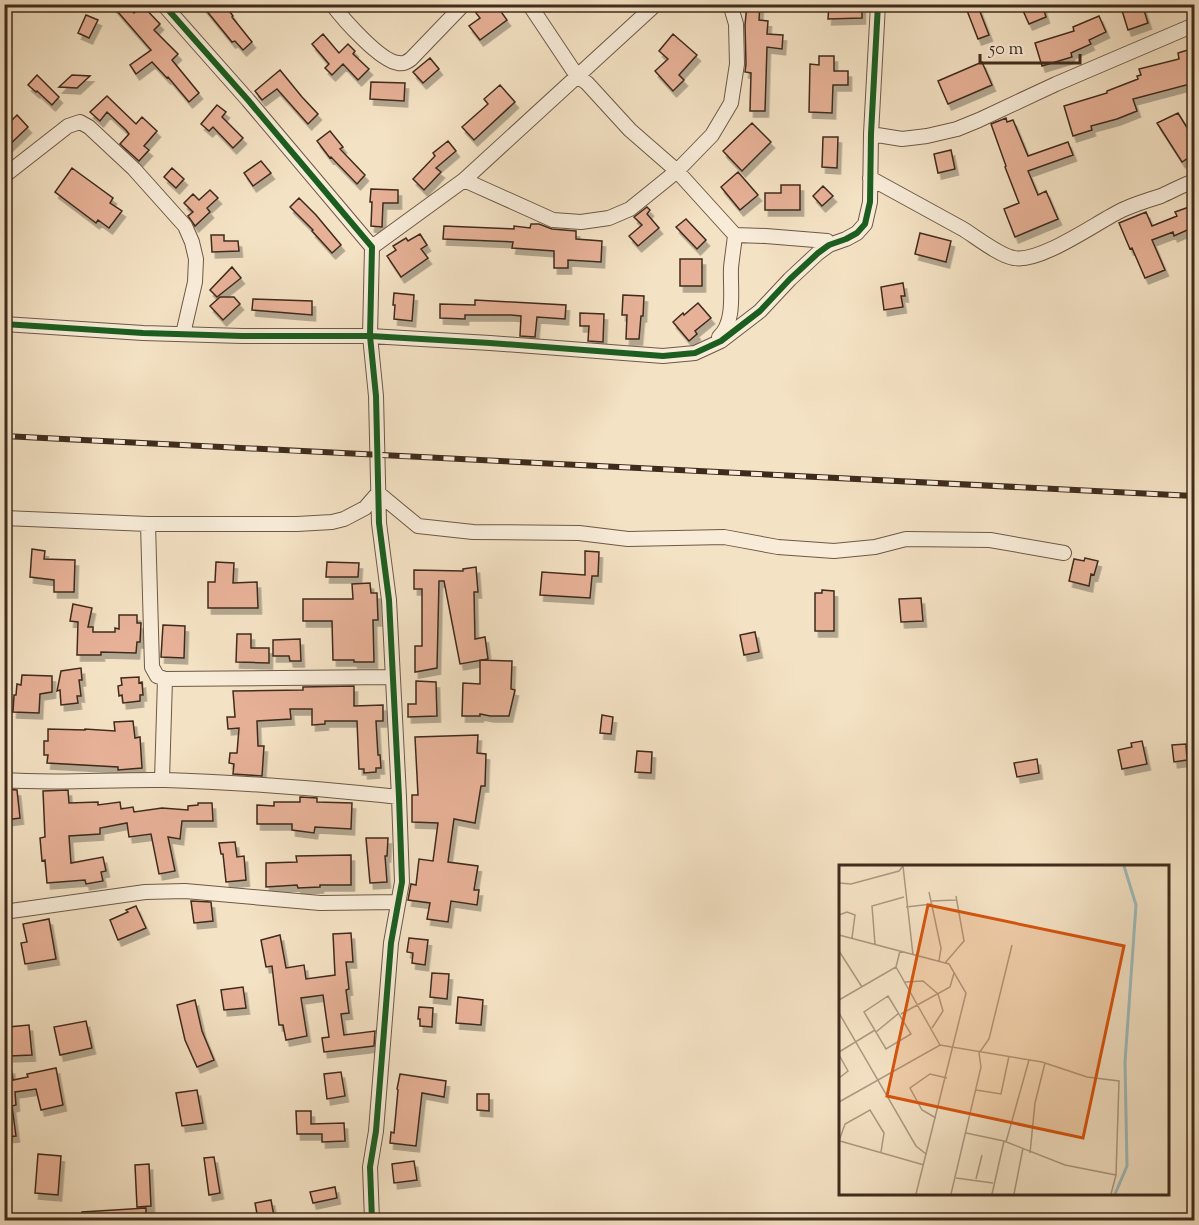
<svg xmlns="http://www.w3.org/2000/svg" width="1199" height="1225" viewBox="0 0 1199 1225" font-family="'Sorts Mill Goudy',serif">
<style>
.building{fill:#e7b197;stroke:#3f2b1d;stroke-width:1.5;filter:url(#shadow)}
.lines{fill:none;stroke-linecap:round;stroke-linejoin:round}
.minor-casing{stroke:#6c5947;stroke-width:16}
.minor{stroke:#f8ecd9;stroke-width:14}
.rail-casing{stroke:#3f2b1d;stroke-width:6}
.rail{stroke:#f8ecd9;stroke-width:4;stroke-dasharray:11;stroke-linecap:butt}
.cycleway-casing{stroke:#f8ecd9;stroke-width:10}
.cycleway{stroke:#1b5e20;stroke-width:6}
.inset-river{fill:none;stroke:#9ebcbc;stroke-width:3}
.inset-road{fill:none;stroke:#ac9981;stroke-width:1.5}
.view{fill:#d7540e;fill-opacity:0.15;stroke:#d7540e;stroke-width:3}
.inset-edge{fill:none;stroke:#3f2b1d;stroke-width:3}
</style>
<defs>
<filter id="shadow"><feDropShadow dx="3.5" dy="6" stdDeviation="0" flood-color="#0004"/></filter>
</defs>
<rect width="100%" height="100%" fill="#f4e2c4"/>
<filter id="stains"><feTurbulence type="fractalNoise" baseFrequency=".00333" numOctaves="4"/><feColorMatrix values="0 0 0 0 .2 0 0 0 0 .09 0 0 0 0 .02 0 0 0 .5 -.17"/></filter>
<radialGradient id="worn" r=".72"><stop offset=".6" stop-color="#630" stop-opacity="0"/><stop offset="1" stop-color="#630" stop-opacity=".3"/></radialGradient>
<path class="building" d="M111 4H126L134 13 142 5 160 24 154 30 178 54 172 60 199 93 189 102 168 77 167 78 152 62 136 74 130 65 151 50Z
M201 4H224L233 16 232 17 252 42 243 50 235 41 232 42Z
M488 4 492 10 497 6 507 20 480 40 469 26 480 18 476 13Z
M747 4H760L759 20 768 21 767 34 783 35 782 49 767 47 765 111H750L751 73 745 72 746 64 745 25Z
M829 4 862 5V18L828 19Z
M976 4H977L989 35 978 39 966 8Z
M1020 4H1042L1046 17 1029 24Z
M1120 4H1142L1148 23 1128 30Z
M86 15 98 20 89 38 78 33Z
M1099 16 1106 32 1089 40 1091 44 1071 53 1072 57 1042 66 1035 43 1074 31 1073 27Z
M323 34 339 53 348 44 355 51 353 54 369 69 358 80 343 64 332 75 325 68 329 64 312 44Z
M673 34 697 55 679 75 684 80 673 91 655 71 668 59 659 51Z
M1194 48V83L1133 99 1137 111 1117 119 1091 126 1092 130 1073 136 1064 106 1107 93V91L1138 79 1137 76 1141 75 1139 69 1179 59 1178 53Z
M819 56H834V71H848V85H833L832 113 809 112 810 64 819 65Z
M430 58 439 69 423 83 413 72Z
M982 62 992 85 948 104 938 81Z
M280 70 302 97 318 114 308 124 277 89 262 100 255 91Z
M37 75 59 97 52 105 37 91 36 92 28 85Z
M72 75 90 76 77 88 59 87Z
M371 82 405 83 404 101 370 99Z
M500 85 515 102 474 140 462 127 488 104 484 99Z
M107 96 136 124 142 117 157 131 144 146 149 150 139 161 120 144 129 134 126 130 107 112 100 121 90 112Z
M217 105 226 112 222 117 243 138 233 148 213 127 209 131 201 124Z
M1178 113 1194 139V154L1182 162 1157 123Z
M17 115 28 127 4 150V128Z
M1006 118 1007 122 1013 120 1028 156 1068 142 1073 155 1028 171 1038 195 1046 191 1058 219 1015 237 1004 209 1019 203 1005 167 1006 166 991 124Z
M752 123 771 142 742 171 723 151Z
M330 131 343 147 340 149 365 175 357 184 331 157 330 158 317 141Z
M823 137H838L837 168 822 167Z
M448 141 456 151 436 168 441 172 424 190 413 179 435 156 433 153Z
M951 150 955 169 938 173 934 154Z
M261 161 271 173 253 186 244 173Z
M72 168 113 198 110 203 122 211 109 228 98 220 96 223 55 192Z
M172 168 184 179 176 188 164 177Z
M738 172 758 195 740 210 721 187Z
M781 185H800V210H765V193H781Z
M823 186 833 196 822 206 813 196Z
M371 189 398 190V203H383L382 227 371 226 372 202H370Z
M210 190 218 198 207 208 210 212 195 226 188 216 193 212 184 203 193 194 199 200Z
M299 198 316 215 341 245 332 253 312 231 313 230 290 207Z
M647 207 650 210 647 214 659 228 638 246 629 236 642 225 634 217Z
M1189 207 1194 220V227L1174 236 1173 232 1152 240 1165 270 1145 278 1132 248 1130 249 1119 223 1146 212 1152 226 1177 216 1175 212Z
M686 219 706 240 697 249 676 227Z
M531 224H539L552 229 576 231V239L602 241 601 262 568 260V268H554V251L512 248 513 242 443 239 444 226 514 229V226L530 228Z
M920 233 951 241 946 262 915 254Z
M420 234 427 245 421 249 428 258 401 277 387 256 396 250 393 246 406 238 408 241Z
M211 235H224V241H238L239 251 212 252Z
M680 259H702V286H680Z
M232 267 241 278 217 297 210 290Z
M903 283 905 296H901L903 307 884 310 881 287Z
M394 293 414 295 412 321 394 319 395 305H393Z
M623 295 644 296 643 316H641L639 339H626L627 315H622Z
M220 297H234L240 304 223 320 210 306Z
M253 299 312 301V315L252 310Z
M475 300 566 305 565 319 537 317 535 337 520 336 521 316 511 315H465V319L440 318V304L475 305Z
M698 303 711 318 695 331 697 334 689 341 673 322 683 313 684 315Z
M580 313 604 314 603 342 588 341 589 326H580Z
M32 549 45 551 44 559 75 560 74 592H54V580L30 577Z
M585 551 599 552 598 576H592L590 598 540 595 542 572 585 575Z
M1085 558 1098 561 1094 575 1091 574 1089 586 1069 581 1074 559 1084 561Z
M216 562 234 563 233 583 257 582 258 608H208V582H215Z
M327 562 359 563 358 577H326Z
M476 567 478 592H474L475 639 485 637 488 659 460 664 444 581H439L437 668 415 672V646H422V589H414V570L463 571V569Z
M370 583 371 593H377L378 620H373L374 662H354V660H333L332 621H303V599H353L352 584Z
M822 590 834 591V631H815V593H822Z
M921 598 923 621 901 622 899 599Z
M73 604 92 608 88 627H93V632H115V628L119 629V615H137V623H141L140 642H137L136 653 101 652V655H77L78 622 70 621Z
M163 625 185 626 184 658 161 657Z
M755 632 759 652 744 655 740 635Z
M237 634H251V648H269V663L236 662Z
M300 639 301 661H290L289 656H273V640Z
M480 660 512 661 511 689 515 690 509 716H490L480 714V716H462L463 683 480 684Z
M81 668 82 680H79L81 696H77L78 703 61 705 60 690 57 691 61 671Z
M22 675 52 676V692L40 694 39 713 13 712 14 695H16L17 684 21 685Z
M139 677V683L142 682 143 695H140V701L123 703 122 695 119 696 118 686 122 685 121 678Z
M416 681 436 682 437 716 408 717V704H416Z
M354 686V706L383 705V721H376L378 755H380L381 768H376V772L364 773V769H359L357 721H325V724L312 725V709H290L291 719 257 721 258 746H264L262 776 233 774 234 764 229 763 230 753H237L239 728 228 729 227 717H235L233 691 303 690V687Z
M602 715 613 717 611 734 600 733Z
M133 721 135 738 140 737 142 768 118 770V767L47 763 48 755H44V741H48V729L85 730V729L115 731 114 722Z
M478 735 477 753 486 754 485 786H481L475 823 454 819 448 862 478 866 474 890H479L477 905 451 901 448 922 427 919 430 903 408 900 411 884 416 885 419 859 433 861 438 823 412 822V795H418L415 737Z
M1142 741 1147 764 1122 769 1118 750 1132 747 1131 743Z
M1186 744 1187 760 1174 762 1172 745Z
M637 751 652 752 651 773 635 772Z
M1037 759 1039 773 1017 777 1014 763Z
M4 789 17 790 20 818 6 820Z
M68 790 69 803 98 802V805L120 802 121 809 133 807 134 812 162 808 188 810V806L198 805V803H212L213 821H182L180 839 168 837 175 871 159 874 151 834 129 837 127 823 100 828V834L69 836 71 863 103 857 106 871 101 872 103 881 86 884 85 880 47 883 45 860 42 861 40 838 45 837 43 791Z
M300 797 317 798V802L352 803 351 829 315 827 314 833 292 830V824H257V805L274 806V802H300Z
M366 838H388L387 856H385L387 882 370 883Z
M235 842 237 857 244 856 246 880 226 882 223 854H221L219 843Z
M351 855V885H320V887L298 888 297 885 266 887V863L297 862 296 856Z
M191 901 211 902 213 921 194 923Z
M136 906 146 928 118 940 110 920 128 912 126 910Z
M49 919 56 959 25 964 21 943 27 942 23 924Z
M351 933 353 962H346L349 989 346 990 349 1013 341 1014 344 1035 375 1031 374 1046 324 1052 322 1038 329 1037 323 995 301 998 307 1036 286 1040 283 1025H279L272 966 266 967 261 940 280 935 286 968 304 965 306 979 335 975 333 934Z
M409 938 428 940 425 965 412 963 413 953 407 952Z
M432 973 449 974 447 999 430 997Z
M243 987 246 1008 224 1010 221 990Z
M458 997 483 1000 481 1025 456 1023Z
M195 1000 202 1031 214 1060 197 1067 185 1040 177 1005Z
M419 1007 433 1008 432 1027 420 1026V1019H418Z
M86 1021 92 1048 60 1055 54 1027Z
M29 1025 32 1055 10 1056 8 1027Z
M4 1068H11L13 1080 28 1077 27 1074 56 1068 63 1105 41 1110 36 1089 15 1092 16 1105 12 1106 16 1136 4 1137Z
M341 1072 345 1096 327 1099 324 1074Z
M400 1074 446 1081 444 1097 422 1093 416 1146 390 1143 391 1132 394 1133 398 1090 397 1089Z
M197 1090 203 1123 182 1126 176 1093Z
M477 1094H489V1111L477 1110Z
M296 1111H311V1124L344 1123 345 1141 322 1142V1134H297Z
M38 1154 61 1156 58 1195 35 1193Z
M214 1157 220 1193 209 1195 204 1158Z
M414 1161 417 1180 394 1183 392 1164Z
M149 1164 151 1206 137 1207 135 1165Z
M335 1187 337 1198 313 1203 310 1192Z
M271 1200 274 1216 258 1219 255 1203Z
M146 1208V1219L136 1221H82V1212Z"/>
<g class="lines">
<defs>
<path id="minor" d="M163 4 248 100 372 247 370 336 376 396 379 523 389 600 399 797 402 882 391 943 376 1131 370 1167 372 1220
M332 4C343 19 380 61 398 63 404 64 407 62 411 59L464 4
M529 4 577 76 587 83 630 130 677 171 735 235 766 236 827 241 829 245
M871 134 902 139 927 136 957 129 979 120 1056 84 1194 25
M4 176 68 126 80 122 89 127 134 169 185 226 192 242 196 259 195 282 183 334
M870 178C901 195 932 212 963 229 976 237 1000 256 1014 258 1041 263 1097 222 1122 210 1135 204 1148 200 1161 196 1172 191 1183 185 1194 181
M464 180 553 220 581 222 609 218 630 209 677 171 712 135 731 103 737 64 736 24 730 4
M372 247 464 180 656 4
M4 324 143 333 242 336H370L490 343 663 356 695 353 721 341 760 311 790 279 818 253 829 245 846 239 857 233 865 224 870 202 871 134 878 4
M719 337C736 322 730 289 731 268 732 257 734 246 735 235
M4 518 148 524H297L332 522 344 519 365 508 378 493 418 526 473 532 579 533 628 539 724 537 778 547 834 551 875 547 906 539 990 540 1064 553
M148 524 152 667 157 676 165 679 393 677
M4 780C58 784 112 779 165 780 244 782 321 789 399 797
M162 780 165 679
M4 912 145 892 185 891 320 903 398 902"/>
</defs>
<use href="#minor" class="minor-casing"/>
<use href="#minor" class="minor"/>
<defs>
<path id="rail" d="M4 436 1194 496"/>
</defs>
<use href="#rail" class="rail-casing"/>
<use href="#rail" class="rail"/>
<defs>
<path id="cycleway" d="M163 4 248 100 372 247 370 336 376 396 379 523 389 600 399 797 402 882 391 943 376 1131 370 1167 372 1220
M4 324 143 333 242 336H370L490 343 663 356 695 353 721 341 760 311 790 279 818 253 829 245 846 239 857 233 865 224 870 202 871 134 878 4"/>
</defs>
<use href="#cycleway" class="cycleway-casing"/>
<use href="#cycleway" class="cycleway"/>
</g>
<g transform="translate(839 865)">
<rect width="330" height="330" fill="#f4e2c4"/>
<path class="inset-river" d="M276 329 288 301 286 197 297 40 285 1"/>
<path class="inset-road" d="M64 1 74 90M0 18 12 19 60 6 64 1M90 27 102 83 100 96M92 36 117 35M67 42 93 39M0 50 8 47 16 50 13 73M0 70 110 99 127 128 77 329M36 79 33 41 65 32M0 86 23 122M106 98 125 76 117 31M57 102 101 180M66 117 84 116 99 129 104 146 93 163M49 131 72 169 47 184 25 147ZM0 135 57 102 61 86M0 148 77 281 87 289M62 149 111 122 115 108M37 167 60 148M0 187 36 165M0 190 9 206 0 213M137 225 162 229 170 191M0 237 101 180 203 197 248 212 280 216 277 310 226 300 165 276 127 268M97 253 83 245 71 223 91 209 108 213M0 276 6 259 31 245 45 268 42 287M1 276 85 300M167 277 190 195M191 288 196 238 206 198M117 313 154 318M137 314 143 290M112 329 142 202 140 188 150 174 173 80M153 329 165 276M175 329 184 283M272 329 277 310"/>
<path class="view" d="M89 40 285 81 244 273 48 231Z"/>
<rect width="330" height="330" class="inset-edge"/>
</g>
<rect width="1199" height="1225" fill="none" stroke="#f4e2c4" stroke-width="24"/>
<rect x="6" y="6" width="1187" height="1213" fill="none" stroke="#3f2b1d" stroke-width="3"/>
<rect x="12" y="12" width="1175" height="1201" fill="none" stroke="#3f2b1d" stroke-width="1.5"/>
<path d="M980 54v9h100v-9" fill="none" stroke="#3f2b1d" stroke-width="3"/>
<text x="989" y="54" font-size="18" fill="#3f2b1d" stroke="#f8ecd9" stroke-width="4.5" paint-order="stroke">50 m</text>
<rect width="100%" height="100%" filter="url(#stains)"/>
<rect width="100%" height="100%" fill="url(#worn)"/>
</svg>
